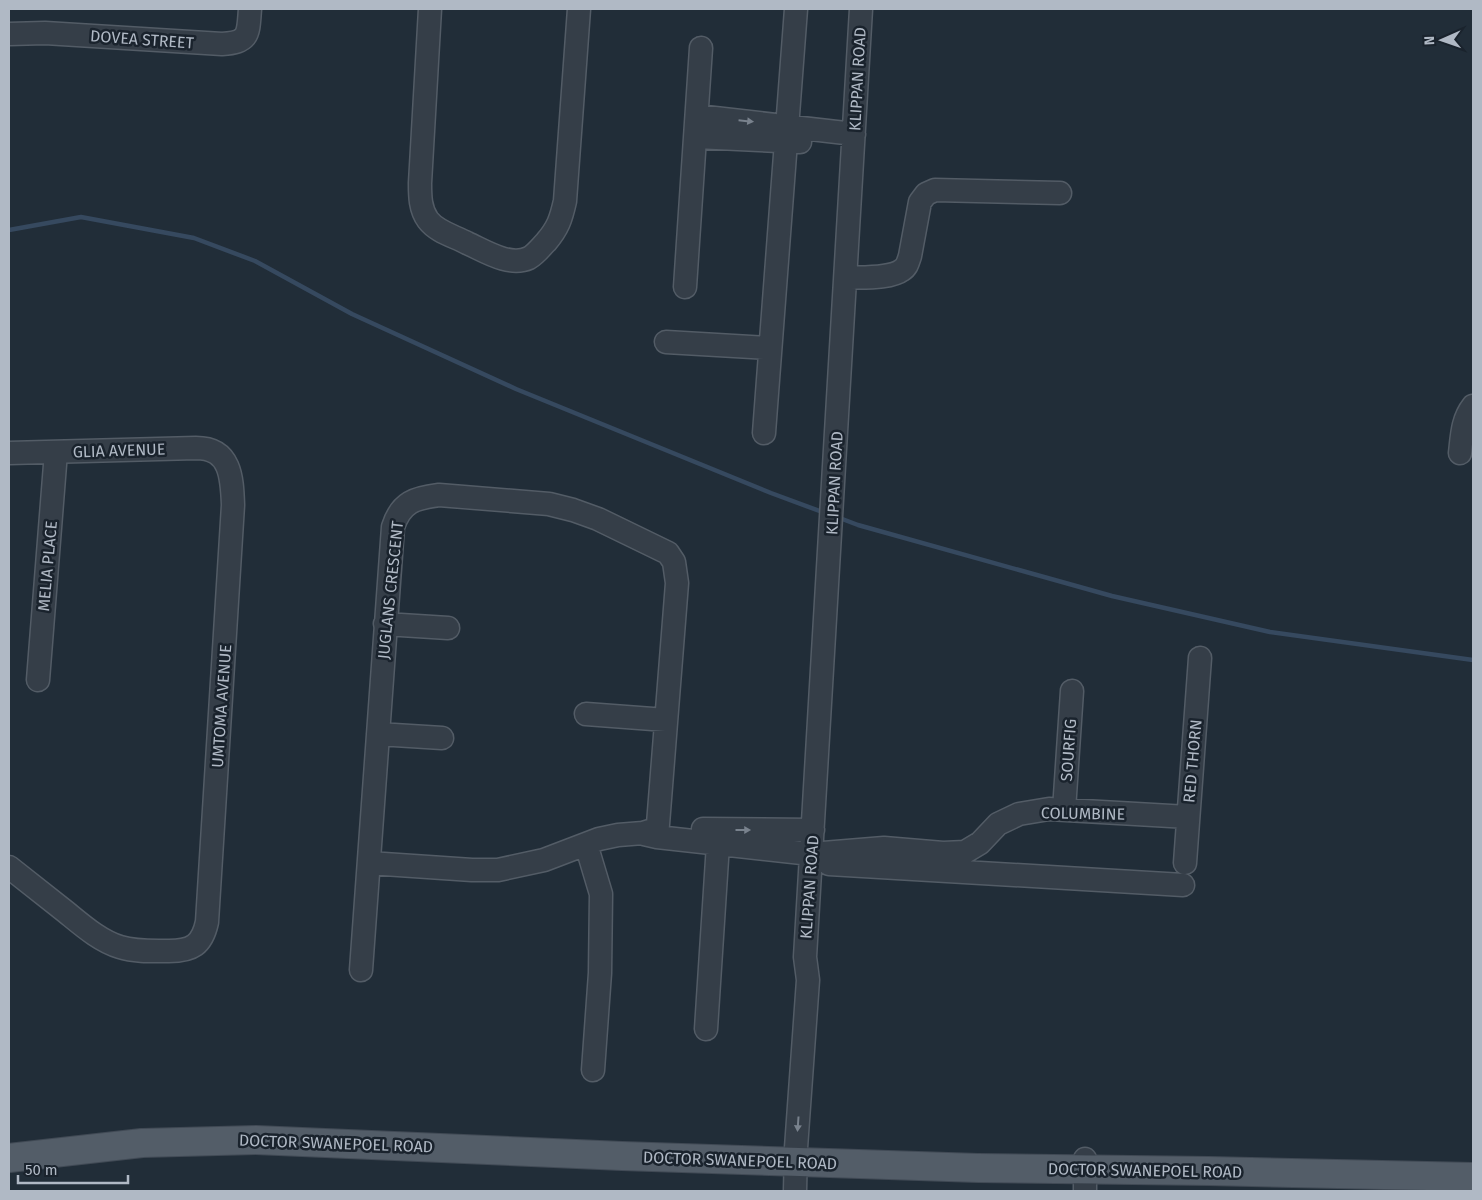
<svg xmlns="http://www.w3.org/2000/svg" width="1482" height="1200" viewBox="0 0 1482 1200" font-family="'Fira Sans',sans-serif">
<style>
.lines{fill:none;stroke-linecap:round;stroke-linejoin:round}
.stream{stroke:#36495f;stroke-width:4.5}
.minor-casing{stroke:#535c66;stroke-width:25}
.major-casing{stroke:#414a55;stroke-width:30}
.minor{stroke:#353e48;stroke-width:22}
.major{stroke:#535d68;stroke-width:28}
.oneway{fill:#79828d}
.labels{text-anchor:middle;stroke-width:5;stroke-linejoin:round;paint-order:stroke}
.street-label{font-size:16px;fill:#b0b9c5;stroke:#1a232d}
</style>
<rect width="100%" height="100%" fill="#212d38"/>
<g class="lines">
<path class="stream" d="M9 230 81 217 194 238 255 261 352 314 516 389 771 493 825 513
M837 517 858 525 1112 596 1270 632 1473 660"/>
<defs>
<path id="minor" d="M430 9 420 183C420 196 420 209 428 220 437 232 454 236 467 243 485 251 509 267 529 258 536 254 541 247 546 242 558 228 561 219 565 201L579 9
M9 34 45 33 222 44C250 42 248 34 250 9
M697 116 854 134
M696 137 800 142
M846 278C861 277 890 279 902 270 907 267 908 262 910 256L920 202 926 194 935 190 1060 193
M685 287 701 48
M666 342 770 348
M764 433 796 9
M9 453 196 448C231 448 232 478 233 505L207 922C202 945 192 951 169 951 153 951 136 952 120 947 100 941 82 925 66 912 47 897 28 882 9 867
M1460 453C1462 436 1462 420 1473 406
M385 624 448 628
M38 680 56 452
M586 714 666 720
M378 734 442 738
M1064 810 1072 691
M703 829 813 830
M644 834 657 837 811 854 884 848 943 853 965 852 980 843 998 824 1019 814 1049 809 1188 817
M586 844 601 894 600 973 593 1070
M369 863 472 870H498L544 860 599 839 618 835 643 833 656 829
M1185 863 1200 658
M829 864 1183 885
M361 970 393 527C401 502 415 498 439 495L549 504 573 510 598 519 668 553 674 562 677 583 657 837
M706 1029 718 844
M795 1191 796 1148 808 980 805 957 861 9
M1085 1191V1159"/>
<path id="major" d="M9 1158 142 1143 256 1140 622 1156 978 1168 1209 1171 1473 1177"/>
</defs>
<use href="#minor" class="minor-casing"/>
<use href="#major" class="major-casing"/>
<use href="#minor" class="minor"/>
<use href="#major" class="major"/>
</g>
<defs><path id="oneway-solid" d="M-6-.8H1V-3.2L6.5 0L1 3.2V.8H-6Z" transform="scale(1.25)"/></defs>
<g class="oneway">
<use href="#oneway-solid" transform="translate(746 121) rotate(6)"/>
<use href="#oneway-solid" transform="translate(743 830)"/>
<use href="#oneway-solid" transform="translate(798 1124) rotate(94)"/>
</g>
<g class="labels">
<g class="street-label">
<text transform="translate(142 39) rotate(4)" y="6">DOVEA STREET</text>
<text transform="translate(857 79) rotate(-87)" y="6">KLIPPAN ROAD</text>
<text transform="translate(119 450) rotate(-2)" y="6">GLIA AVENUE</text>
<text transform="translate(834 483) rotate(-87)" y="6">KLIPPAN ROAD</text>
<text transform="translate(47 566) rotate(-85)" y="6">MELIA PLACE</text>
<text transform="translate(390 590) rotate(-84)" y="6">JUGLANS CRESCENT</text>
<text transform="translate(221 706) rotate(-86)" y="6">UMTOMA AVENUE</text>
<text transform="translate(1068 750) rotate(-86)" y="6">SOURFIG</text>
<text transform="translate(1192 761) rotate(-85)" y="6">RED THORN</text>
<text transform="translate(1083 813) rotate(1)" y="6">COLUMBINE</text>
<text transform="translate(809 887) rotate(-86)" y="6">KLIPPAN ROAD</text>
<text transform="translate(336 1143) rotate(2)" y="6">DOCTOR SWANEPOEL ROAD</text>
<text transform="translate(740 1160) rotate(2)" y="6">DOCTOR SWANEPOEL ROAD</text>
<text transform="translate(1145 1170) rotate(1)" y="6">DOCTOR SWANEPOEL ROAD</text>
</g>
</g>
<rect width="1482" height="1200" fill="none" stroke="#b0b9c5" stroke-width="20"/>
<g transform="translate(1442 40) rotate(268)" stroke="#1a232d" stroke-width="4" paint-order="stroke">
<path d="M0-4L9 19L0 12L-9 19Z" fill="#b0b9c5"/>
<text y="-8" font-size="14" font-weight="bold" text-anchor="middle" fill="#b0b9c5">N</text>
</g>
<path d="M18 1175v8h110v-8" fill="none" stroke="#b0b9c5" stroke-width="2.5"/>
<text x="25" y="1175" font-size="15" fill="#b0b9c5" stroke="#1a232d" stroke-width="4" paint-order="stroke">50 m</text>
</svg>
